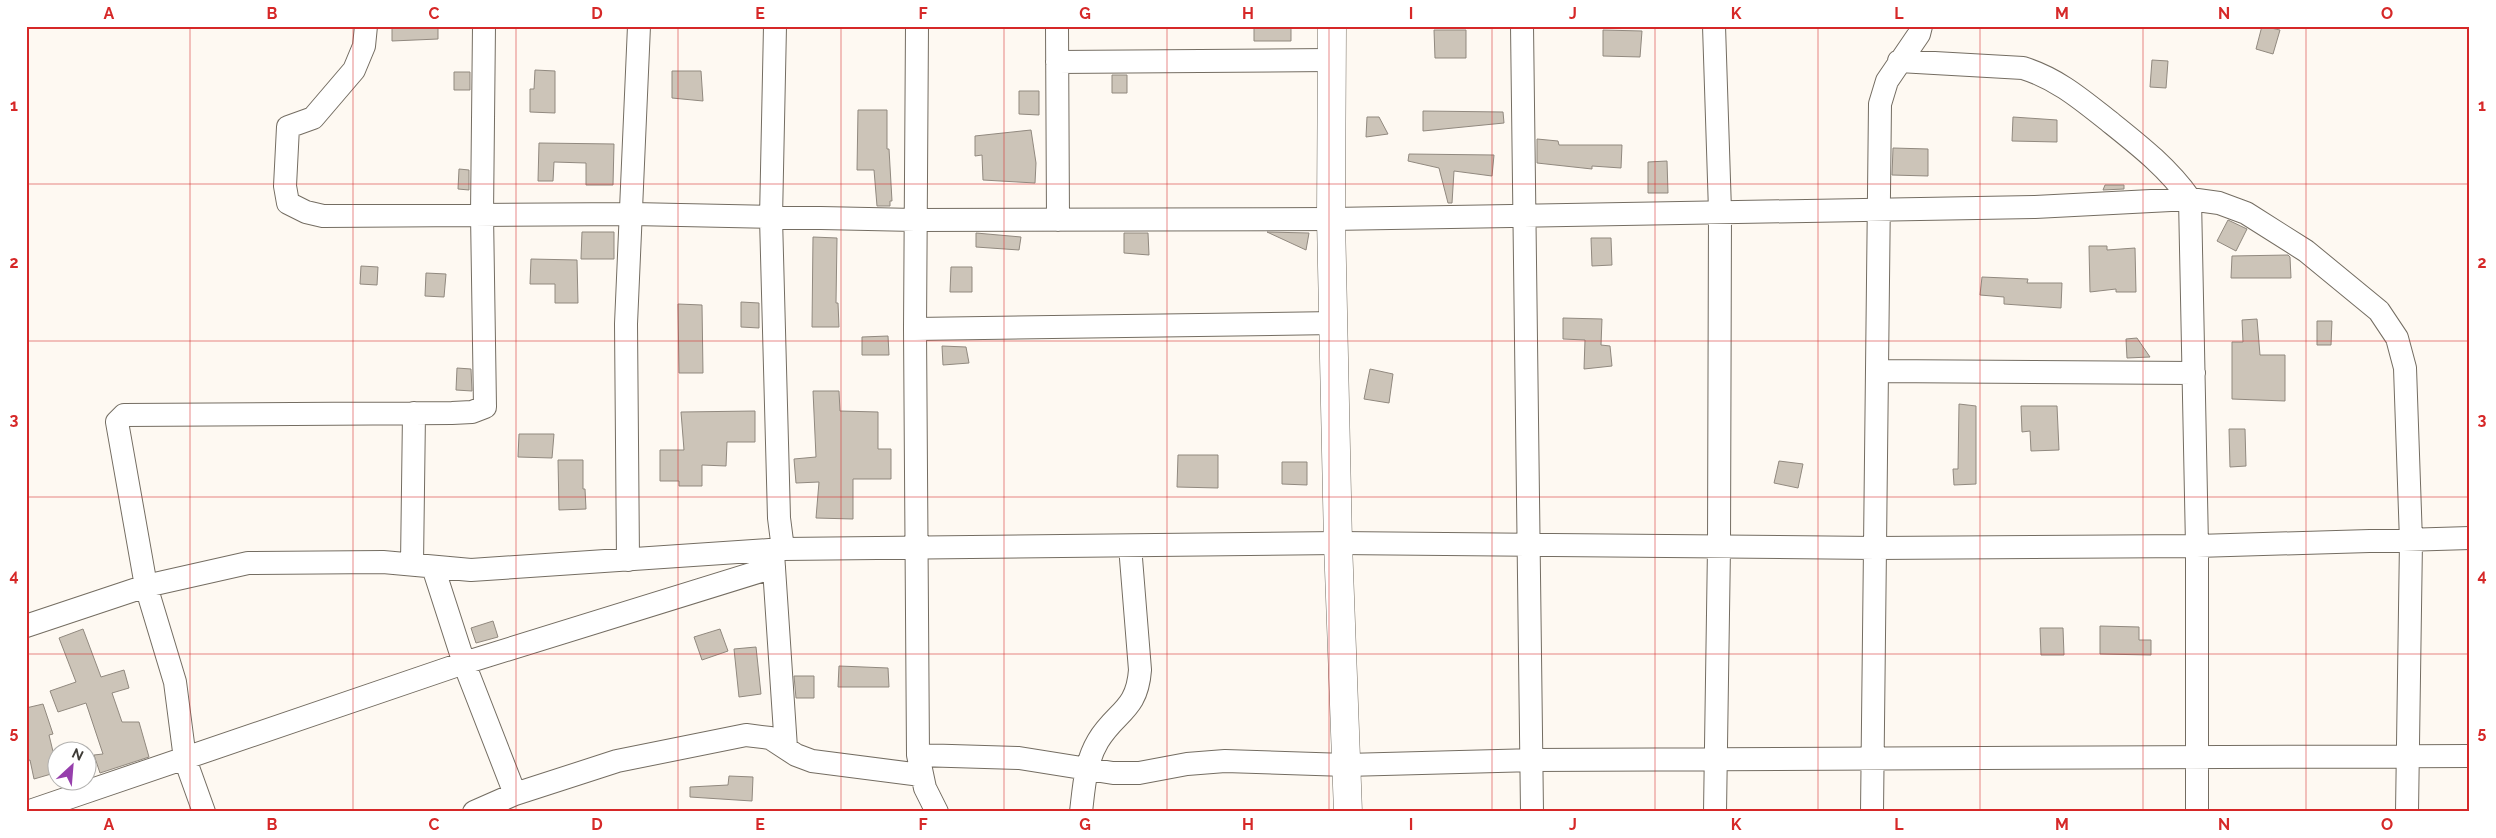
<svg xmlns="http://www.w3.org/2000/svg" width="2496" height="838" viewBox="0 0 2496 838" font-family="Raleway,sans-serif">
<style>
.building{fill:#ccc4b8;stroke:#91897f}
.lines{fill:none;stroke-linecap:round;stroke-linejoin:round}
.street-casing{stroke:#746d62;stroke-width:24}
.secondary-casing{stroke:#746d62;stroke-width:29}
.street{stroke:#fff;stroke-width:22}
.secondary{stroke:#fff;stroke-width:28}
.grid{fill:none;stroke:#d62828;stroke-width:1;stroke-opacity:0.55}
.neatline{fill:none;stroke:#d62828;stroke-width:2}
.grid-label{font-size:16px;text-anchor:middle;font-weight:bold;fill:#d62828}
</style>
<rect width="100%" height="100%" fill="#fef9f2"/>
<path class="building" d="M392 26H438V39L392 41Z
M1254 26H1291V41H1254Z
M2262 26 2280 30 2273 54 2256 49Z
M1434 30H1466V58H1435Z
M1603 30 1642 31 1640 57 1603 56Z
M2152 60 2168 61 2166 88 2150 87Z
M535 70 555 71V113L530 112V89H534Z
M672 71H701L703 101 672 98Z
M454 72H470V90H454Z
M1112 75H1127V93H1112Z
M1019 91H1039V115L1019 114Z
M858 110H887V149H889L892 201H890V206H877L874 170H857Z
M1423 111 1503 112 1504 123 1423 131Z
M1367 117H1379L1388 134 1366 137Z
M2013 117 2057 120V142L2012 141Z
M1031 130 1036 163 1035 183 983 180 982 155 975 156V136Z
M1537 139 1558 141 1559 145H1622L1621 168 1592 166V169L1537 163Z
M539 143 614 144 613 185H586V163L554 162 553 181H538Z
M1893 148 1928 149V176L1892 175Z
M1409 154 1494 155 1492 176 1454 171 1452 203H1448L1439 168 1408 161Z
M1667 161 1668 193H1648V162Z
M459 169 469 170V190L458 189Z
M2105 185H2124V189L2103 190Z
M2228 220 2247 229 2236 251 2217 241Z
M582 232H614V259H581Z
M1267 232 1309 233 1306 250Z
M976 233 1021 237 1019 250 976 247Z
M1124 233H1148L1149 255 1124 253Z
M813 237 837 238 836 303H838L839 327H812Z
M1591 238H1611L1612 265 1592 266Z
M2089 246H2107V250L2135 248 2136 292H2116V289L2090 292Z
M2288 255 2290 257 2291 278H2231L2232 256Z
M531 259 577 260 578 303H555V284H530Z
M361 266 378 267 377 285 360 284Z
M951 267H972V292H950Z
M426 273 446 274 444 297 425 296Z
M1982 277 2028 279 2027 283H2062L2061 308 2004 304V297L1980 295Z
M741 302 759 303V328L741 327Z
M678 304 702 305 703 373H679Z
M1563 318 1602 319 1601 345 1610 346 1612 366 1584 369 1585 340 1563 339Z
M2257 319 2260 355H2285V401L2232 399V342H2243L2242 320Z
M2317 321H2332L2331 345H2317Z
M888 336 889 355H862V337Z
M2137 338 2150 357 2127 358 2126 339Z
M942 346 966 347 969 363 943 365Z
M457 368 471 369 472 391 456 390Z
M1370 369 1393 374 1389 403 1364 399Z
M813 391H839L840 411 878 412V449H891V479H853V519L816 518 819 482 796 483 794 459 816 457Z
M1959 404 1976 406V484L1954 485 1953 469H1958Z
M2021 406H2057L2059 450 2031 451 2030 431 2022 432Z
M755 411V442H727L726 466 702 465V486H679V481H660V450H684L681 412Z
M2229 429H2245L2246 466 2230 467Z
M519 434H554L552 458 518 457Z
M1178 455H1218V488L1177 487Z
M558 460H583V489H585L586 509 559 510Z
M1779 461 1803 464 1798 488 1774 483Z
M1282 462H1307V485L1282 484Z
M493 621 498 637 476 643 471 628Z
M2100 626 2139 627V640H2151V655L2100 654Z
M2040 628H2063L2064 655H2041Z
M83 629 101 677 124 670 129 688 112 693 122 722H139L149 757 100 773 94 755 103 754 86 703 58 712 50 691 76 682 59 638Z
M720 629 728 651 702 660 694 637Z
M756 647 761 694 739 697 734 649Z
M839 666 888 668 889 687H838Z
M794 676H814V698H796Z
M43 704 53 734 49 735 58 772 34 779 30 760 26 761V708Z
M729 776 753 777 752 801 690 797V787L728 785Z"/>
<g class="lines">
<defs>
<path id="street" d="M366 26 364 46 354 70 313 118 288 127 285 186 288 203 306 212 323 216 633 214 915 220 1331 219 2035 207 2190 199 2219 203 2246 213 2306 251 2379 311 2397 338 2405 368 2411 541 2407 812
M775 26 771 218 779 518 783 549
M917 26 915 329 918 755 925 788 937 812
M1057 26 1058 220
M1522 26 1532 812
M1714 26 1720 211 1719 547 1715 812
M1899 61 2023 68C2058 79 2082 100 2110 122 2140 146 2168 168 2190 199L2197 546V812
M1057 62 1330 60
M915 329 1335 323
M1877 371 2194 373
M773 553 786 748
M628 560 626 324 639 26
M412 564 414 413
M433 567 464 663 515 794
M26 626 146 586 248 563 383 562 471 570 783 549 1338 543 1876 548 2197 546 2470 538
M918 755 1019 758 1113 773H1139L1187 764 1225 761 1346 765 1531 760 2470 756
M27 812 464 663 774 567
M204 812 185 759 175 682 146 586 117 422 124 415 452 413 472 412 485 407 482 214 484 26
M474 812 515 794 617 761 746 735 770 738 796 755 812 761 921 775
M1081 812C1084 787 1085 763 1098 741 1116 711 1137 711 1140 670L1130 546
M1872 812 1880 104 1887 81 1919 34 1921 26"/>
<path id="secondary" d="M1332 26 1331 219 1338 543 1348 812"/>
</defs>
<use href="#street" class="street-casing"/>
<use href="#secondary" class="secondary-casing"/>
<use href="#street" class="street"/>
<use href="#secondary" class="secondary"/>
</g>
<path class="grid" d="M190 26V812M353 26V812M516 26V812M678 26V812M841 26V812M1004 26V812M1167 26V812M1329 26V812M1492 26V812M1655 26V812M1818 26V812M1980 26V812M2143 26V812M2306 26V812M26 184H2470M26 341H2470M26 497H2470M26 654H2470"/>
<rect width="2496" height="838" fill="none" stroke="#ffffff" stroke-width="55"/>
<g transform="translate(72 766) rotate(26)"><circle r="24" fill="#ffffff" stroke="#b2b1af"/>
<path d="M0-4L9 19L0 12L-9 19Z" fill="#963fac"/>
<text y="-8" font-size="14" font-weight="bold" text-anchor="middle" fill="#3f3c37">N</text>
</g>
<rect x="28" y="28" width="2440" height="782" class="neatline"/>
<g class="grid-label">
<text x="109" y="19">A</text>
<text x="272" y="19">B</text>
<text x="434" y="19">C</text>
<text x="597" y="19">D</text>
<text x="760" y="19">E</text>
<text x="923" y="19">F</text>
<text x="1085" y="19">G</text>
<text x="1248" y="19">H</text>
<text x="1411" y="19">I</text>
<text x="1573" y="19">J</text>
<text x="1736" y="19">K</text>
<text x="1899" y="19">L</text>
<text x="2062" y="19">M</text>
<text x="2224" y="19">N</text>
<text x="2387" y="19">O</text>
<text x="14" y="111">1</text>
<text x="2482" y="111">1</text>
<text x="14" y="268">2</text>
<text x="2482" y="268">2</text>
<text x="14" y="425">3</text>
<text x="2482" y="425">3</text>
<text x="14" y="581">4</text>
<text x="2482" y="581">4</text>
<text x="14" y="738">5</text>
<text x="2482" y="738">5</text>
<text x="109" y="830">A</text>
<text x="272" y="830">B</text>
<text x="434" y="830">C</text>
<text x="597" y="830">D</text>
<text x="760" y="830">E</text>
<text x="923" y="830">F</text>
<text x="1085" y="830">G</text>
<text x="1248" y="830">H</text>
<text x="1411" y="830">I</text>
<text x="1573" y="830">J</text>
<text x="1736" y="830">K</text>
<text x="1899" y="830">L</text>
<text x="2062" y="830">M</text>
<text x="2224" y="830">N</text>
<text x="2387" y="830">O</text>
</g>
</svg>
